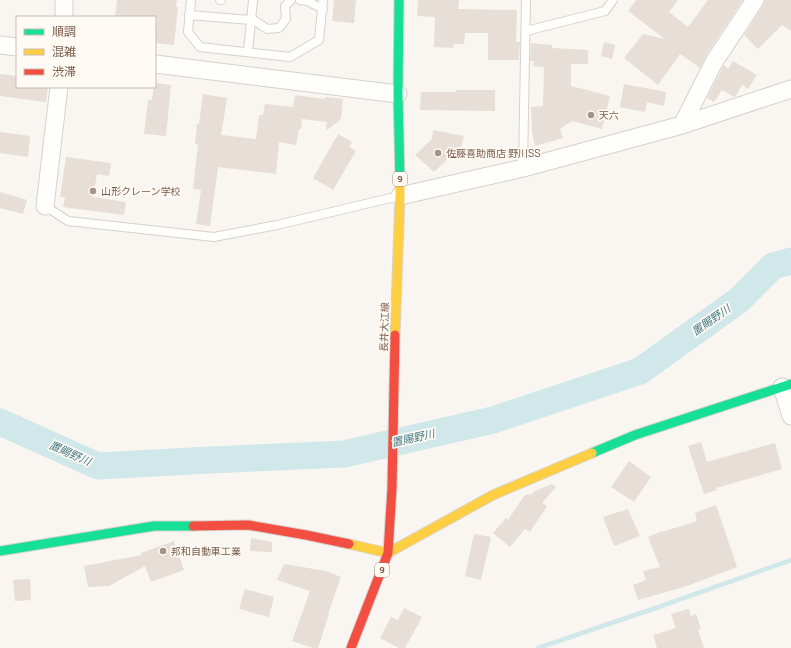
<svg xmlns="http://www.w3.org/2000/svg" width="791" height="648" viewBox="0 0 791 648" font-family="Manrope,'Noto Sans JP',sans-serif">
<style>
.lines{fill:none;stroke-linecap:round;stroke-linejoin:round}
.stream{stroke:#d0e8ea;stroke-width:4.5}
.river{stroke:#d0e8ea;stroke-width:27}
.building{fill:#e6ded7}
.lane-casing{stroke:#d7d1cb;stroke-width:10}
.street-casing{stroke:#d7d1cb;stroke-width:19}
.fast-casing{stroke:#d9d2cb;stroke-width:11}
.slow-casing{stroke:#d9d2cb;stroke-width:11}
.jam-casing{stroke:#d9d2cb;stroke-width:11}
.lane{stroke:#fefefd;stroke-width:8}
.street{stroke:#fefefd;stroke-width:17}
.fast{stroke:#16e098;stroke-width:9}
.slow{stroke:#ffcf43;stroke-width:9}
.jam{stroke:#f24e42;stroke-width:9}
.poi-dot{fill:#a69286;stroke:#fffaf3;stroke-width:1.5}
.labels{text-anchor:middle;stroke-width:3.5;stroke-linejoin:round;paint-order:stroke}
.shield{fill:#fffaf3;stroke:#a28b7f;stroke-width:1}
.shield-label{font-size:9px;font-weight:bold;fill:#7a5c4d}
.poi-label{font-size:10px;fill:#7a5c4d;stroke:#fffaf3;text-anchor:start}
.street-label{font-size:10px;fill:#7a5c4d;stroke:#fffaf3}
.water-label{font-size:11px;font-style:italic;fill:#437c86;stroke:#fffaf3}
</style>
<rect width="100%" height="100%" fill="#f9f5f0"/>
<g class="lines">
<path class="stream" d="M538 648 650 610 791 560"/>
<path class="river" d="M0 422 98 466 210 460 344 454 493 420 640 371 739 300 773 266 791 261"/>
</g>
<path class="building" d="M117 0H177L176 7H178L174 45 155 43 157 17H115Z
M334 0H356L354 23 332 21Z
M418 0H459L458 9 517 10 516 42H520L519 60H488V33H465L464 44H454L453 48 434 47 435 17 417 16Z
M636 0H678L669 12 688 27 708 0H743L707 54 700 68 680 54 658 85 624 58 643 34 665 39 628 11Z
M765 0H791V31L782 25 758 49 744 35 763 6Z
M604 42 615 45 612 59 601 56Z
M531 43 552 45V48L588 50V64H571V86L610 96 602 129 572 121 560 129 563 138 535 146 532 132 531 107 543 106 544 67 533 66 534 61H530Z
M733 61 757 75 748 89 742 85 735 97H734L722 90 714 102 707 98 724 65 728 69Z
M0 74 17 76V87H48L46 102 0 96Z
M155 83 171 85 166 136 144 134 148 100H152L154 87H155Z
M624 84 666 92 664 106 647 102 645 112 620 107Z
M456 90H495V111L420 110 421 92H456Z
M203 94 227 98 221 135 256 139 259 115H263L265 104 293 107 295 95 325 99V97L343 99 341 119 326 131 327 122 302 119 301 129H299L296 145 279 142 276 174 218 167 210 226 196 224 201 190 193 189 198 145 195 144 197 124H199Z
M433 130 464 136 459 156 453 154 434 172 415 155 432 139Z
M0 132 30 136 28 157 0 153Z
M338 134 352 142 349 147 356 151 333 190 313 178Z
M66 157 111 163 109 176 97 174 93 197 126 202 124 215 63 207 65 197H60Z
M0 192 27 200 23 214 0 208Z
M701 442 707 462 775 443 782 469 716 488 717 490 704 494 688 446Z
M629 461 651 477 634 502 611 487Z
M552 484 556 487 542 503 547 506 530 532 525 529 510 547 493 533 506 518 508 520 524 496 528 494 530 495 535 491Z
M716 505 737 567 687 586 638 600 633 585 646 580 643 571 660 567 648 537 662 531V532L697 521 695 513Z
M628 509 640 536 614 546 603 517Z
M474 534 491 537 481 580 465 576Z
M251 538 272 542V552L250 551Z
M174 541 184 570 151 582 145 566 109 586 88 587 84 566 142 555 141 553Z
M284 564 326 571 341 577 328 614H329L318 648H313L292 641 310 591 277 580Z
M30 579 31 600 15 601 13 580Z
M245 589 274 597 269 617 239 609Z
M404 608 422 617 405 648H399L380 638 391 617 398 620Z
M689 609 691 616 696 614 701 629 698 630 704 648H657L653 635 676 628 671 614Z"/>
<g class="lines">
<defs>
<path id="lane" d="M191 0 188 32 200 47 290 57 319 40 323 0
M220 0H221
M300 0 307 1 323 9
M189 15 251 20
M251 18 267 29 279 28 286 19 285 6 291 0
M526 31 605 11 613 0
M248 52 253 0
M523 168 526 0
M45 206 68 221 214 237 277 225 399 196"/>
<path id="street" d="M64 17V0
M0 45 17 47
M155 64 398 94
M682 125 714 62 755 0
M400 196 523 168 682 125 791 89
M45 206 59 87
M782 387 791 416"/>
<path id="fast" d="M399 0 398 94 400 180
M592 453 635 435 791 384
M0 551 154 526H193"/>
<path id="slow" d="M395 335 400 196V180
M349 544 388 553 493 495 592 453"/>
<path id="jam" d="M193 526 248 525 306 535 349 544
M351 648 388 553 392 488 395 335"/>
</defs>
<use href="#lane" class="lane-casing"/>
<use href="#street" class="street-casing"/>
<use href="#fast" class="fast-casing"/>
<use href="#slow" class="slow-casing"/>
<use href="#jam" class="jam-casing"/>
<use href="#lane" class="lane"/>
<use href="#street" class="street"/>
<use href="#fast" class="fast"/>
<use href="#slow" class="slow"/>
<use href="#jam" class="jam"/>
</g>
<g class="poi-dot">
<circle cx="591" cy="115" r="4"/>
<circle cx="438" cy="153" r="4"/>
<circle cx="93" cy="191" r="4"/>
<circle cx="163" cy="551" r="4"/>
</g>
<g class="labels">
<g class="shield">
<rect x="393" y="172" width="14" height="14" rx="3"/>
<rect x="375" y="563" width="14" height="14" rx="3"/>
</g>
<g class="shield-label">
<text x="400" y="182">9</text>
<text x="382" y="573">9</text>
</g>
<g class="poi-label">
<text x="599" y="119">天六</text>
<text x="446" y="157">佐藤喜助商店 野川SS</text>
<text x="101" y="195">山形クレーン学校</text>
<text x="171" y="555">邦和自動車工業</text>
</g>
<g class="street-label">
<text transform="translate(384 327) rotate(-88)" y="4">長井大江線</text>
</g>
<g class="water-label">
<text transform="translate(711 320) rotate(-35)" y="4">置賜野川</text>
<text transform="translate(413 438) rotate(-13)" y="4">置賜野川</text>
<text transform="translate(70 453) rotate(24)" y="4">置賜野川</text>
</g>
</g>
<rect x="16" y="16" width="140" height="72" fill="#fffaf3" stroke="#cabbb1"/>
<rect x="24" y="29" width="20" height="6" fill="#16e098" stroke="#cabbb1"/>
<text x="52" y="36" font-size="12" fill="#7a5c4d">順調</text>
<rect x="24" y="49" width="20" height="6" fill="#ffcf43" stroke="#cabbb1"/>
<text x="52" y="56" font-size="12" fill="#7a5c4d">混雑</text>
<rect x="24" y="69" width="20" height="6" fill="#f24e42" stroke="#cabbb1"/>
<text x="52" y="76" font-size="12" fill="#7a5c4d">渋滞</text>
</svg>
